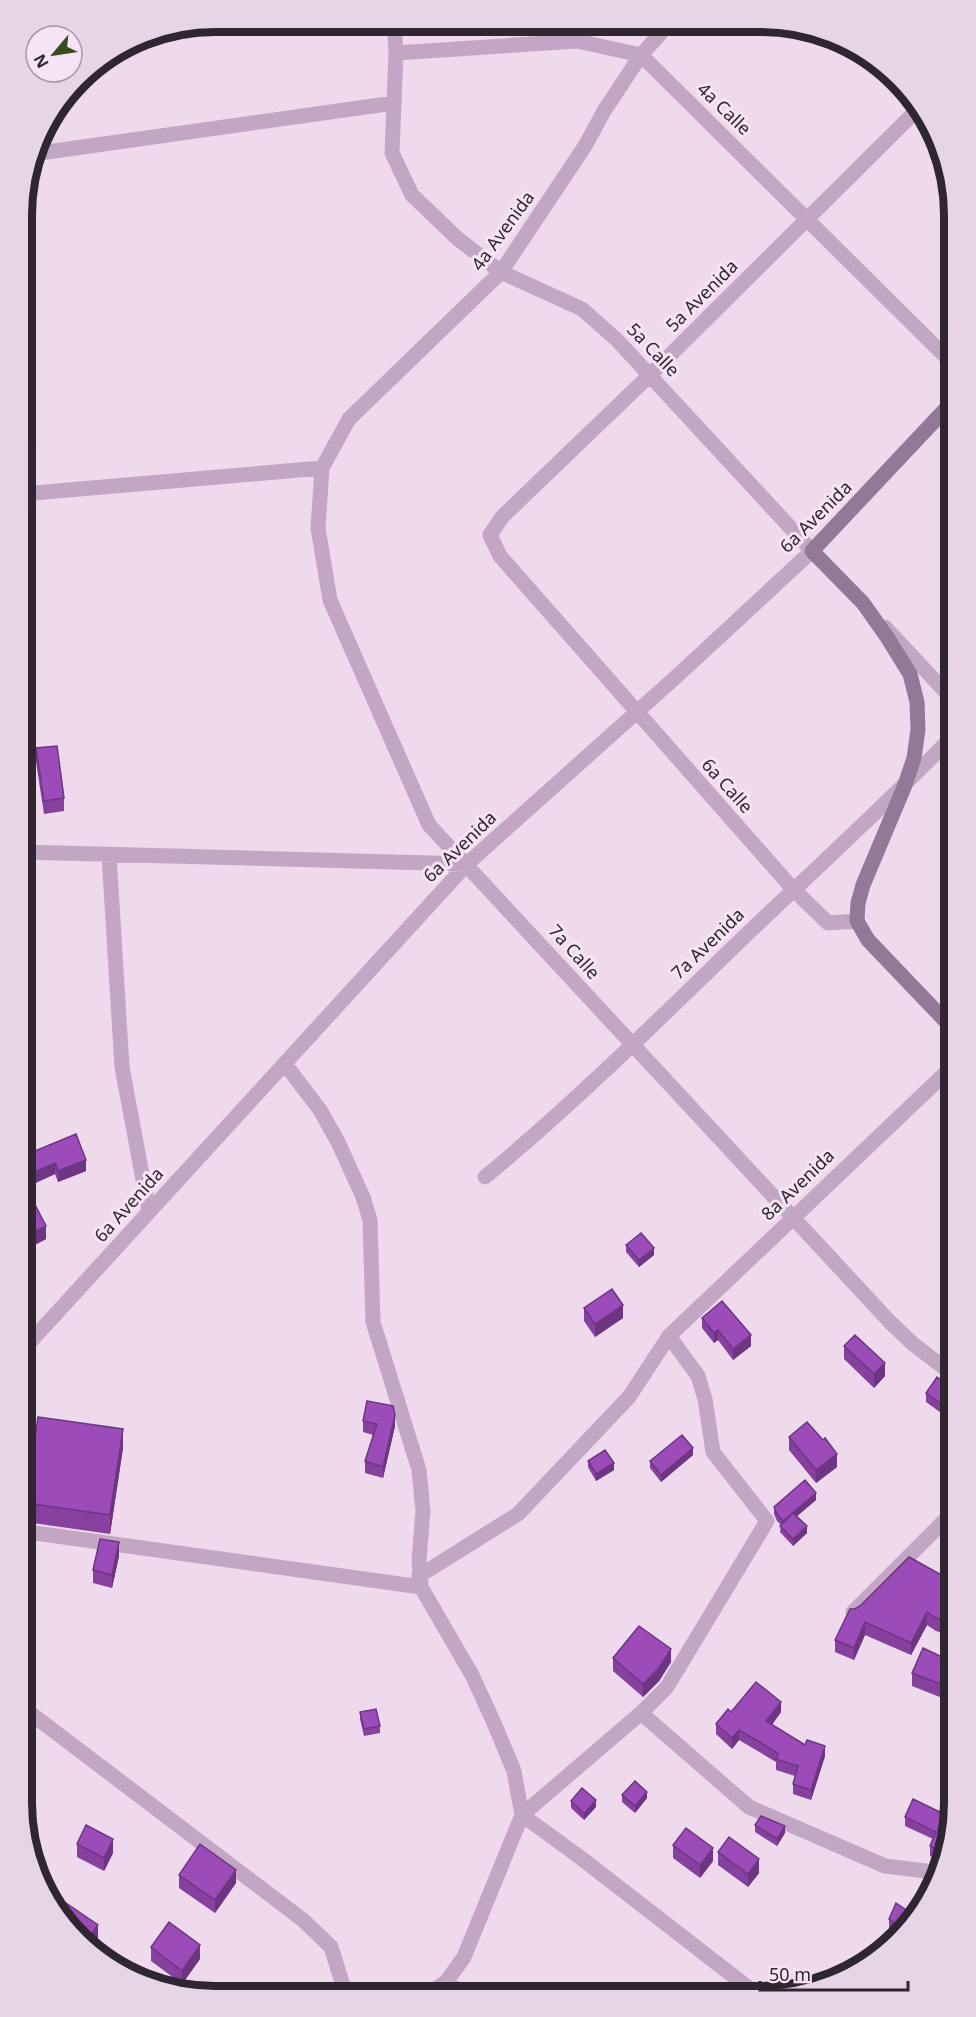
<svg xmlns="http://www.w3.org/2000/svg" width="976" height="2017" viewBox="0 0 976 2017" font-family="'Noto Sans',sans-serif">
<style>
.lines{fill:none;stroke-linecap:round;stroke-linejoin:round}
.street{stroke:#c3a6c4;stroke-width:15}
.secondary{stroke:#937898;stroke-width:15}
.wall{fill:#86419f}
.shaded-wall{fill:#6d3582}
.building{fill:#9c4cb9;stroke:#6d3582;stroke-width:1.5}
.labels{text-anchor:middle;stroke-width:6;stroke-linejoin:round;paint-order:stroke}
.street-label{font-size:18px;fill:#2f2631;stroke:#f6e4f6}
.rim{fill:none;stroke:#2f2631;stroke-width:8}
</style>
<rect width="100%" height="100%" fill="#eed9ed"/>
<g class="lines">
<path class="street" d="M669 24 641 55 604 111 585 146 501 272 349 419 322 468 318 528 330 600 429 825 889 1321 913 1344 955 1376
M396 53 577 41 641 55 955 366
M33 154 394 103
M22 494 322 468
M885 627 955 702
M22 852 467 864
M109 855 122 1067 149 1212
M857 921 828 923 793 889 500 556 490 535 502 517 651 374 917 110
M285 1064 320 1110 338 1142 363 1197 370 1220 373 1322 419 1470 423 1511 419 1560 421 1587 472 1675 494 1723 514 1771 522 1815 581 1858 759 1996
M485 1177C576 1102 660 1018 745 936 815 869 887 804 955 734
M21 1352 467 864 677 676 812 551 617 340 582 309 501 272 458 239 412 195 392 153 396 53 394 22
M21 1531 421 1587
M419 1576 518 1514 629 1397 669 1336 955 1064
M853 1612 955 1510
M21 1706 303 1920 331 1947 346 1995
M641 1713 749 1807 885 1866 926 1871 939 1878
M446 1982 466 1995
M426 1995 446 1982 464 1957 522 1815 641 1713 667 1687 767 1521 713 1452 705 1399 698 1376 669 1336"/>
<path class="secondary" d="M955 1031 868 940 857 921 858 903 863 885 905 785 914 758 918 730 917 702 910 674 887 637 863 603 812 551 955 399"/>
</g>
<path class="wall" d="M36 748 64 798V811L44 814 36 762Z
M23 1156 86 1171 58 1182 55 1174 31 1185 23 1167Z
M22 1204 46 1239 29 1248 22 1233Z
M626 1245 654 1255 639 1267 626 1252Z
M584 1308 623 1318 595 1337 584 1321Z
M702 1318 751 1346 733 1360 718 1340 714 1343 702 1328Z
M844 1346 885 1376 874 1388 844 1359Z
M955 1391V1423L926 1402V1393Z
M363 1421 395 1426 383 1478 365 1473V1461L373 1435 363 1432Z
M955 1425V1463L941 1454V1445Z
M789 1437 823 1440 837 1467 816 1483 789 1450Z
M123 1448 110 1534 26 1522V1518H21V1464L31 1465Z
M693 1455 661 1482 650 1468V1461Z
M588 1461 614 1470 596 1481 588 1467Z
M816 1500 797 1516 807 1533 793 1546 780 1532 781 1525 777 1521 774 1514V1507Z
M955 1511V1540L947 1532V1520Z
M119 1556 112 1588 93 1583V1570Z
M955 1566V1637L936 1631 927 1625 911 1655 865 1635 854 1660 835 1652V1640L855 1609 945 1577Z
M613 1658 671 1662 659 1681 643 1697 613 1671Z
M955 1663V1703L912 1686V1673Z
M360 1712 380 1726V1733L364 1736 360 1719Z
M731 1712H781L772 1725 825 1756 811 1800 793 1794V1784L795 1776 776 1770V1762L739 1740 732 1749 716 1734V1724Z
M955 1715V1753L944 1749V1740Z
M955 1761V1781L950 1779V1770Z
M622 1795 647 1798 635 1813 622 1802Z
M571 1801 596 1807 584 1820 571 1808Z
M905 1817 954 1819 944 1862 930 1856V1846L933 1839 905 1826Z
M755 1825 785 1833 777 1846 755 1832Z
M77 1844 113 1853 104 1871 77 1857Z
M673 1845 713 1861 700 1878 673 1858Z
M718 1852 759 1873 748 1887 718 1865Z
M179 1875 236 1883 215 1913 179 1888Z
M61 1909 98 1938 89 1950 87 1948Z
M889 1919 915 1921 899 1936 889 1929Z
M151 1947 200 1959 182 1984 151 1961Z"/>
<path class="shaded-wall" d="M86 1160V1171L58 1182V1171Z
M55 1163V1174L31 1185V1174Z
M46 1226V1239L29 1248V1234Z
M654 1248V1255L639 1267V1260Z
M623 1305V1318L595 1337V1324Z
M718 1330V1340L714 1343V1333Z
M751 1335V1346L733 1360V1349Z
M885 1363V1376L874 1388V1374Z
M395 1415V1426L383 1478V1467Z
M123 1429V1448L110 1534V1515Z
M693 1448V1455L661 1482V1475Z
M837 1454V1467L816 1483V1470Z
M614 1463V1470L596 1481V1474Z
M816 1493V1500L783 1528V1521Z
M807 1526V1533L793 1546V1539Z
M119 1542V1556L112 1588V1575Z
M927 1612V1625L911 1655V1643Z
M865 1622V1635L854 1660V1648Z
M671 1649V1662L659 1681 643 1697V1684Z
M781 1702V1712L766 1732V1721Z
M739 1730V1740L732 1749V1738Z
M825 1746V1756L811 1800V1790Z
M647 1792V1798L635 1813V1806Z
M596 1800V1807L584 1820V1814Z
M785 1826V1833L777 1846V1839Z
M113 1839V1853L104 1871V1858Z
M713 1848V1861L700 1878V1865Z
M759 1859V1873L748 1887V1874Z
M236 1870V1883L215 1913V1900Z
M98 1925V1938L89 1950 87 1948V1940Z
M200 1945V1959L182 1984V1971Z"/>
<path class="building" d="M57 746 64 798 44 801 36 748Z
M76 1134 86 1160 58 1171 55 1163 31 1174 23 1156Z
M32 1199 46 1226 29 1234 22 1220V1204Z
M641 1233 654 1248 639 1260 626 1245Z
M612 1289 623 1305 595 1324 584 1308Z
M722 1301 751 1335 733 1349 718 1330 714 1333 702 1318Z
M855 1335 885 1363 874 1374 844 1346Z
M937 1377 955 1391V1414L926 1393Z
M367 1401 393 1406 395 1415 383 1467 365 1461 377 1424 363 1421Z
M38 1417 123 1429 110 1515 26 1503V1499H21V1464L31 1465Z
M807 1422 823 1440 825 1438 837 1454 816 1470 789 1437Z
M955 1425V1454L941 1445Z
M682 1435 693 1448 661 1475 650 1461Z
M605 1450 614 1463 596 1474 588 1461Z
M805 1480 816 1493 783 1521 777 1514 774 1507Z
M955 1511V1527L947 1520Z
M793 1513 807 1526 793 1539 780 1526Z
M100 1539 119 1542 112 1575 93 1570Z
M909 1557 945 1577 955 1566V1625L936 1618 927 1612 911 1643 865 1622 854 1648 835 1640 850 1609H855L860 1606Z
M639 1626 671 1649 659 1668 643 1684 613 1658Z
M923 1648 955 1663V1690L912 1673Z
M756 1682 781 1702 766 1721 805 1745 807 1740 825 1746 811 1790 793 1784 798 1766 776 1759 778 1753 739 1730 732 1738 716 1724 728 1709 731 1712Z
M376 1709 380 1726 364 1729 360 1712Z
M954 1715H955V1744L944 1740Z
M955 1761V1772L950 1770Z
M635 1781 647 1792 635 1806 622 1795Z
M582 1788 596 1800 584 1814 571 1801Z
M913 1799 954 1819 946 1854 930 1846 936 1832 905 1817Z
M761 1816 785 1826 777 1839 755 1825Z
M86 1825 113 1839 104 1858 77 1844Z
M686 1828 713 1848 700 1865 673 1845Z
M729 1837 759 1859 748 1874 718 1852Z
M200 1844 236 1870 215 1900 179 1875Z
M66 1903 98 1925 87 1940 78 1934 61 1909Z
M896 1903 917 1917 915 1921 905 1930 889 1919Z
M169 1922 200 1945 182 1971 151 1947Z
M667 1986 684 1996H661Z"/>
<g class="labels">
<g class="street-label">
<text transform="translate(724 109) rotate(44)" y="6">4a Calle</text>
<text transform="translate(503 231) rotate(-54)" y="6">4a Avenida</text>
<text transform="translate(702 296) rotate(-45)" y="6">5a Avenida</text>
<text transform="translate(653 350) rotate(46)" y="6">5a Calle</text>
<text transform="translate(816 517) rotate(-45)" y="6">6a Avenida</text>
<text transform="translate(727 786) rotate(48)" y="6">6a Calle</text>
<text transform="translate(460 847) rotate(-44)" y="6">6a Avenida</text>
<text transform="translate(708 944) rotate(-44)" y="6">7a Avenida</text>
<text transform="translate(574 952) rotate(48)" y="6">7a Calle</text>
<text transform="translate(798 1185) rotate(-44)" y="6">8a Avenida</text>
<text transform="translate(129 1205) rotate(-48)" y="6">6a Avenida</text>
</g>
</g>
<path d="M0 0H976V2017H0ZM215 32H761A183 183 0 0 1 944 215V1803A183 183 0 0 1 761 1986H215A183 183 0 0 1 32 1803V215A183 183 0 0 1 215 32Z" fill="#e6d5e6" fill-rule="evenodd"/>
<path class="rim" d="M215 32H761A183 183 0 0 1 944 215V1803A183 183 0 0 1 761 1986H215A183 183 0 0 1 32 1803V215A183 183 0 0 1 215 32Z"/>
<g transform="translate(54 54) rotate(241)"><circle r="28" fill="#f6e4f6" stroke="#a698a7" stroke-width="1.5"/>
<path d="M0-4.5L10 22L0 15L-10 22Z" fill="#344e20"/>
<text y="-9" font-size="16" font-weight="bold" text-anchor="middle" fill="#2f2631">N</text>
</g>
<path d="M760 1981v9h148v-9" fill="none" stroke="#2f2631" stroke-width="3"/>
<text x="769" y="1981" font-size="18" fill="#2f2631" stroke="#f6e4f6" stroke-width="4.5" paint-order="stroke">50 m</text>
</svg>
